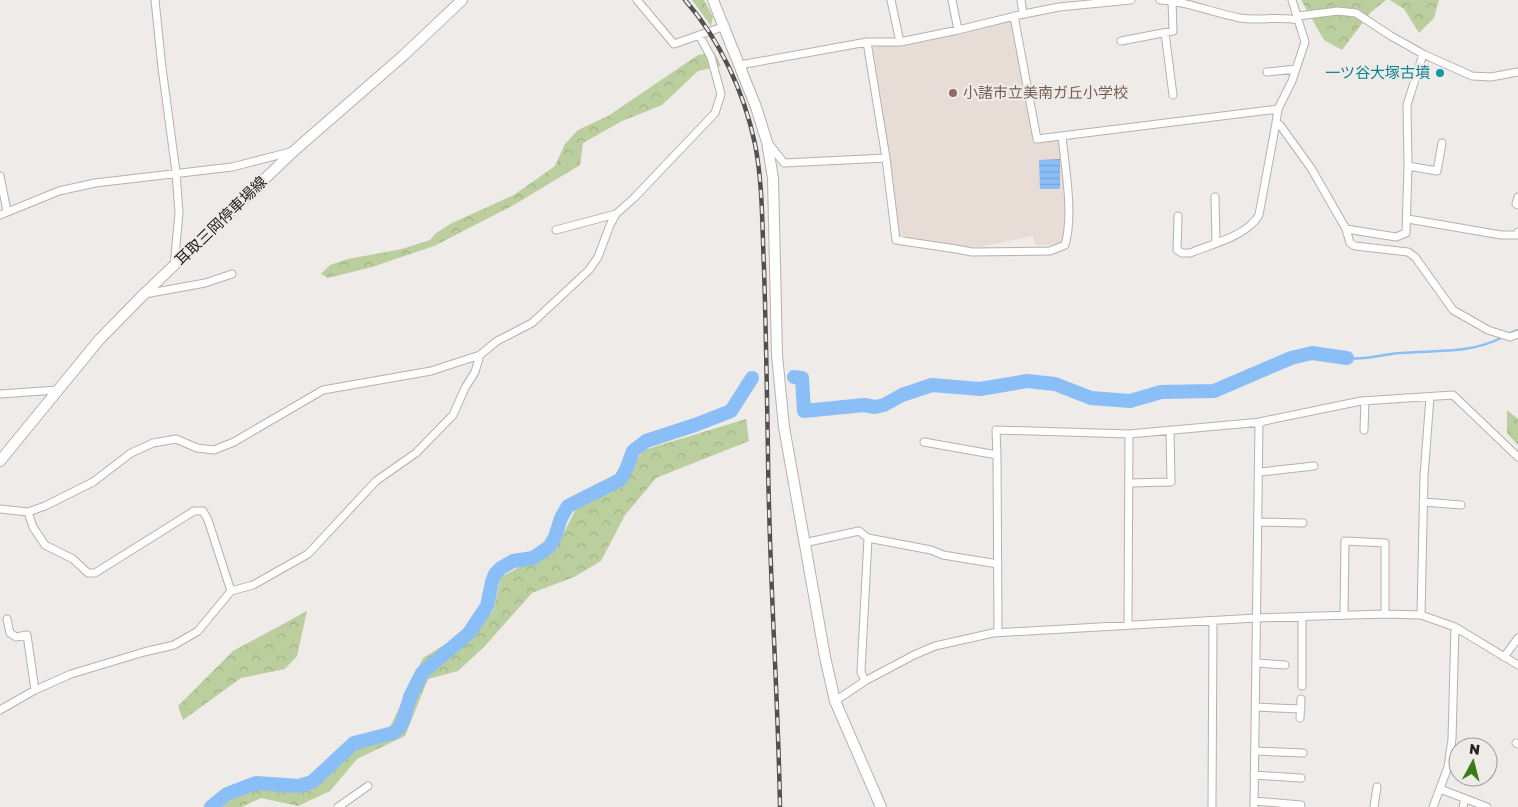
<svg xmlns="http://www.w3.org/2000/svg" width="1518" height="807" viewBox="0 0 1518 807" font-family="'Golos Text','Noto Sans JP',sans-serif">
<style>
.built{fill:#e8ddd6}
.forest{fill:url(#forest-crowns)}
.water{fill:url(#water-rules)}
.lines{fill:none;stroke-linecap:round;stroke-linejoin:round}
.stream{stroke:#8abef7;stroke-width:2.5}
.river{stroke:#8abef7;stroke-width:14}
.street-casing{stroke:#b5b1af;stroke-width:9}
.secondary-casing{stroke:#b5b1af;stroke-width:12}
.street{stroke:#fff;stroke-width:7}
.secondary{stroke:#fff;stroke-width:10}
.rail-casing{stroke:#535150;stroke-width:4.5}
.rail{stroke:#efebe9;stroke-width:2.5;stroke-dasharray:8;stroke-linecap:butt}
.culture-dot{fill:#0f9aa8;stroke:#efebe9;stroke-width:2}
.education-dot{fill:#8d6e63;stroke:#efebe9;stroke-width:2}
.labels{text-anchor:middle;stroke-width:4.5;stroke-linejoin:round;paint-order:stroke}
.culture-label{font-size:15px;fill:#0d838f;stroke:#efebe9;text-anchor:end}
.education-label{font-size:15px;fill:#785e54;stroke:#efebe9;text-anchor:start}
.street-label{font-size:15px;fill:#232221;stroke:#efebe9}
</style>
<defs>
<pattern id="forest-crowns" width="20" height="18" patternUnits="userSpaceOnUse" patternTransform="scale(1.25)"><rect width="20" height="18" fill="#bbce9d"/><path d="M2 6a3 3 0 1 1 6 0M12 15a3 3 0 1 1 6 0" fill="none" stroke="#a0b187"/></pattern>
<pattern id="water-rules" width="6" height="5" patternUnits="userSpaceOnUse" patternTransform="scale(1.25)"><rect width="6" height="5" fill="#8abef7"/><path d="M0 2.5h6" fill="none" stroke="#77a3d3"/></pattern>
</defs>
<rect width="100%" height="100%" fill="#efebe9"/>
<path class="built" d="M1010 21 1015 26 1035 140 1062 139 1066 195V237L1057 245H1035L1033 236 980 247 960 246 900 238 873 47 927 40 982 29Z"/>
<path class="forest" d="M692 0H704L713 17 711 26Z
M1301 0H1386L1370 13 1342 50 1324 40Z
M1390 0H1439L1434 18 1419 33 1404 9Z
M714 52 721 66 698 71 662 105 622 121 583 143 580 165 512 206 434 246 372 267 328 278 321 274 330 265 348 259 402 249 430 240 436 233 452 223 514 195 555 166 565 144 578 130 608 116 698 55Z
M1507 410 1518 419V445L1507 433Z
M746 419 749 441 656 478 625 515 601 561 574 577 532 593 484 647 458 671 428 679 405 736 357 759 330 791 298 806 261 798 242 807H222L231 800 262 785 285 787 316 784 342 755 353 747 372 743 391 725 423 658 483 621 493 611 501 577 530 561 560 540 578 505 608 485 634 463 644 450Z
M307 611 297 656 285 669 241 678 183 720 178 706 233 651Z"/>
<path class="water" d="M1060 159V189H1040L1039 160Z"/>
<g class="lines">
<path class="stream" d="M1508 334 1518 330
M1347 358C1365 361 1382 354 1400 353 1436 350 1471 354 1503 337"/>
<path class="river" d="M794 377 802 378 804 411 864 405 875 407 884 405 902 395 932 385 980 389 1027 381 1055 384 1091 398 1130 401 1161 392 1214 391 1291 358 1312 353 1347 358
M211 807 227 794 256 783 299 786 312 782 354 743 393 733 400 727 403 721 410 697 422 673 469 633 487 606 492 582 495 574 501 568 513 561 533 558 549 547 555 537 561 518 568 506 620 480 626 470 633 451 646 441 695 425 731 411 752 378"/>
<defs>
<path id="street" d="M155 0 162 68 176 172 179 213 174 266
M637 0 674 44 725 26
M891 0 900 42
M952 0 958 30
M1021 0 1023 14
M1160 0C1187 1 1213 13 1240 18 1259 21 1279 16 1298 20
M1292 0 1305 42 1292 81 1278 109 1276 123 1280 125 1311 168 1346 229 1350 243 1355 246 1408 252 1415 257 1453 310 1488 330 1510 337 1518 334
M1014 16 1037 139 1278 109
M1298 16 1338 11 1356 13 1391 36 1423 54 1472 76 1491 77 1518 72
M1165 33 1173 95
M1121 41 1173 31 1172 1
M740 65 867 42H900L958 30 1019 15 1059 7 1131 0
M1267 72 1296 69
M769 144 784 163 886 158 867 42
M886 158 896 240 956 249 972 252 1050 251 1065 245C1074 214 1065 168 1062 136
M1408 166 1437 171 1442 143
M0 176 7 211
M1215 197 1216 242
M1518 197 1516 204 1518 205
M0 215 59 191 95 183 232 167 294 151
M1178 216 1177 250 1182 253H1190C1212 244 1247 236 1259 215L1276 123
M1408 219 1501 235H1517L1518 232
M1346 229 1396 237 1406 233 1408 166 1407 105 1423 54
M556 230 616 214
M145 294 205 283 232 274
M0 394 57 390
M1364 430 1365 401
M1129 434 1262 422
M924 442 997 455 998 632
M997 455 996 430 1129 434 1128 625
M1260 472 1314 466
M1129 483 1171 482 1170 430
M1423 502 1461 505
M0 509 28 512 45 506 93 482 131 453 153 443 176 439 197 448 214 450 234 442 323 390 431 371 480 355 497 341 532 323 589 270 598 257 610 225 616 214 634 198 715 113 721 94 711 57 699 35
M28 512 33 527 45 545 73 559 88 573H95L194 511H203L208 520 231 591
M1258 522 1303 523
M804 543 859 531 868 538 931 550 943 555 998 564
M1344 615 1345 541 1385 543V614
M1421 615 1424 476 1430 397
M1302 617V686
M7 619 10 633 16 637 27 635 35 690
M1504 657 1518 638
M1256 663 1285 665
M865 681 861 672 868 538
M835 701 865 681 914 655 935 646 993 633 1256 618 1385 614 1421 615 1455 627 1518 665
M1255 707 1301 709
M0 710 35 690 71 674 144 652 174 645 198 631 231 591 253 585 308 554 376 481 416 453 453 415 465 388 475 372 480 355
M1300 718 1301 699
M1516 743 1518 744
M1255 751 1303 753
M1254 775 1301 778
M1440 789 1487 807
M1254 801 1301 805
M338 807 368 786
M1212 807 1213 621
M1254 807 1259 422 1361 401 1453 395 1518 457
M1374 807 1377 787
M1433 807 1448 767 1452 739 1455 627
M1463 807 1465 799"/>
<path id="secondary" d="M713 0 756 107 767 142 773 178 777 355 784 427 825 657 835 701 881 807
M0 461 99 340 144 294 295 150 404 55 462 0"/>
</defs>
<use href="#street" class="street-casing"/>
<use href="#secondary" class="secondary-casing"/>
<use href="#street" class="street"/>
<use href="#secondary" class="secondary"/>
<defs>
<path id="rail" d="M685 0C720 40 744 92 755 144 763 185 762 227 764 268 766 330 767 393 768 455 769 572 778 690 780 807"/>
</defs>
<use href="#rail" class="rail-casing"/>
<use href="#rail" class="rail"/>
</g>
<circle class="culture-dot" cx="1440" cy="73" r="5"/>
<circle class="education-dot" cx="953" cy="93" r="5"/>
<g class="labels">
<g class="culture-label">
<text x="1430" y="78">一ツ谷大塚古墳</text>
</g>
<g class="education-label">
<text x="963" y="98">小諸市立美南ガ丘小学校</text>
</g>
<g class="street-label">
<text transform="translate(221 221) rotate(-44)" y="5">耳取三岡停車場線</text>
</g>
</g>
<g transform="translate(1473 762) rotate(7)"><circle r="24" fill="#efebe9" stroke="#9d9b99"/>
<path d="M0-4L9 19L0 12L-9 19Z" fill="#3b7a17"/>
<text y="-8" font-size="14" font-weight="bold" text-anchor="middle" fill="#232221">N</text>
</g>
</svg>
